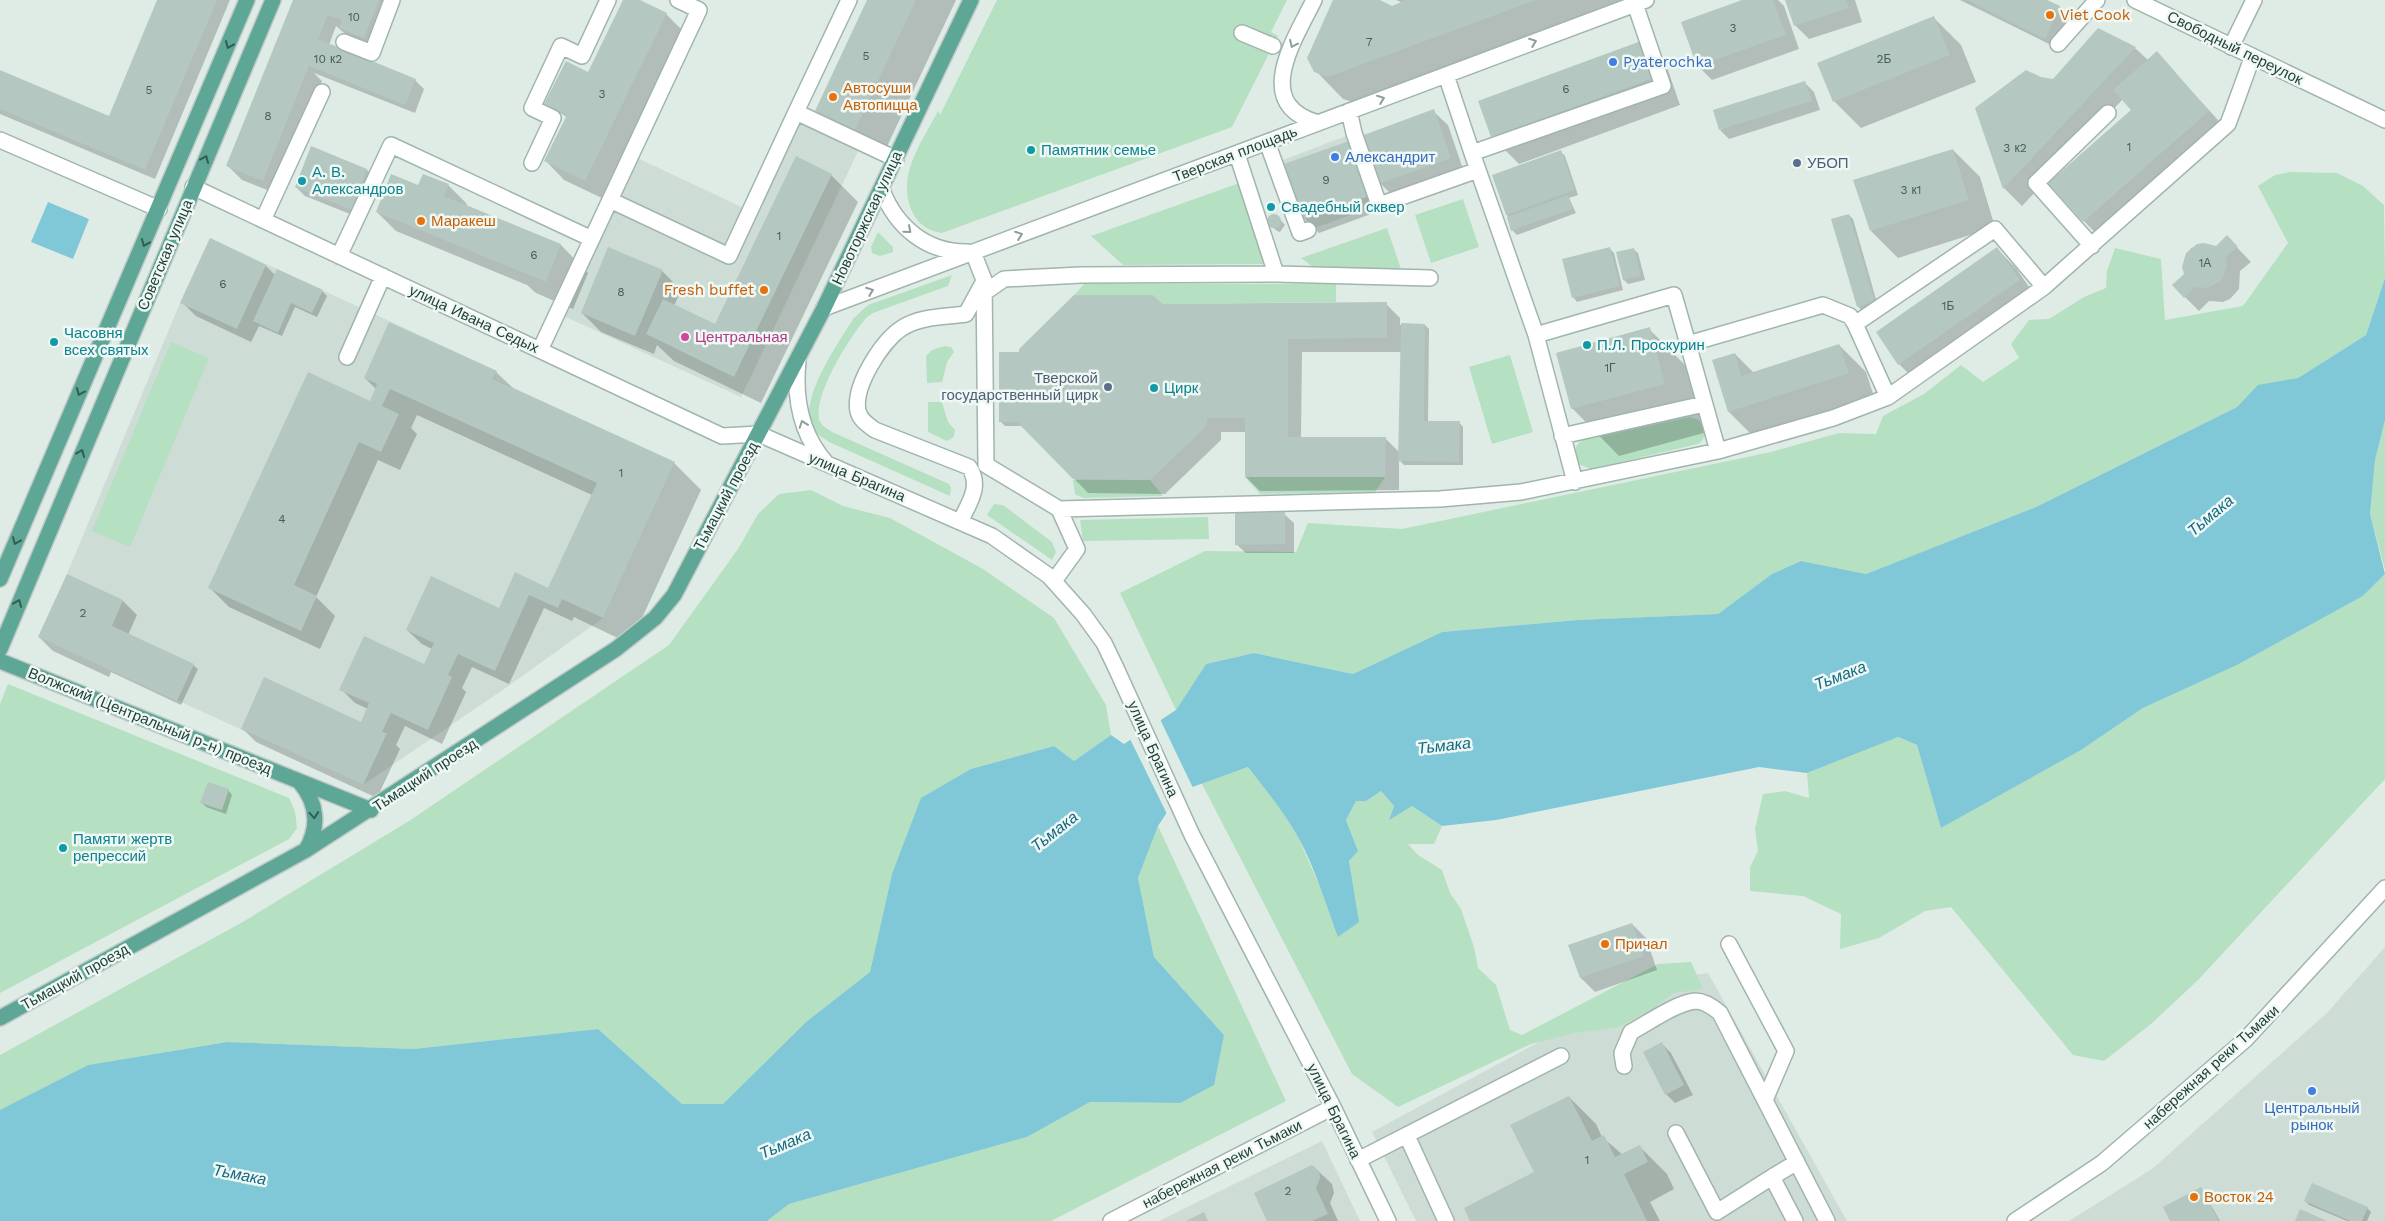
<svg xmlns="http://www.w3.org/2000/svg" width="2385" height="1221" viewBox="0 0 2385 1221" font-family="'Work Sans',sans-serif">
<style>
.built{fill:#cddcd5}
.green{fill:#b5e0c2}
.water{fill:#80c7d8}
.pier{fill:#dfece6}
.shadow{fill:#0003;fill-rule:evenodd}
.building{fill:#b4c7c0}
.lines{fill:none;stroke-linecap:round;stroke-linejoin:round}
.minor-casing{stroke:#a1b4ae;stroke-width:18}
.major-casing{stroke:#c0c9c7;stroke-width:18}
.minor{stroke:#fff;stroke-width:15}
.major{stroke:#5ea797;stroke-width:15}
.oneway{stroke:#8e9e9a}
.oneway2{stroke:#315e53}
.food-dot{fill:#e8710a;stroke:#eff8f4;stroke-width:2}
.shop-dot{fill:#3f7fe0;stroke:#eff8f4;stroke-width:2}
.culture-dot{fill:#0f9aa8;stroke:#eff8f4;stroke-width:2}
.service-dot{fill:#5c6f8a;stroke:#eff8f4;stroke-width:2}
.hotel-dot{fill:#d1479c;stroke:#eff8f4;stroke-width:2}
.labels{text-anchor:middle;stroke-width:5;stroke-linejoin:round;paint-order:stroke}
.number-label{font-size:12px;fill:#446058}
.food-label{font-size:15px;fill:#c56008;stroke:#eff8f4;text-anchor:start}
.street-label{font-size:15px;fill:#1e3e36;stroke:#eff8f4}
.shop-label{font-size:15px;fill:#366cbe;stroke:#eff8f4;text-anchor:start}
.culture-label{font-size:15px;fill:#0d838f;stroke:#eff8f4;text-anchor:start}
.service-label{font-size:15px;fill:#4e5e75;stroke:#eff8f4;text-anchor:start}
.hotel-label{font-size:15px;fill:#b23c85;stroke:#eff8f4;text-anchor:start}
.water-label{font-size:16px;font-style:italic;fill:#126980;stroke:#eff8f4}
</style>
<rect width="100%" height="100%" fill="#dfece6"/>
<path class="built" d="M796 112 862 143 741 397 557 313 631 155 750 211Z
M1354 133 1379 205 1300 233 1275 163Z
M210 238 497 371 494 379 675 462 603 618 504 689 363 785 38 637 67 574 180 303Z
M2385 947V1221H2069L2152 1169 2327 1013Z
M1708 973 1847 1221H1416L1372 1132 1654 980Z
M1322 1141 1360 1221H1159Z"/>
<path class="green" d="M997 0H1287L1271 32 1278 36 1232 127 942 233C931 232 919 225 914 215 894 178 921 144 938 111L940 115Z
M2290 172 2337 173 2363 186 2384 205 2385 278 2366 335 2298 378 2258 386 2237 407 2036 507 1866 574 1801 561 1772 574 1718 614 1578 620 1442 632 1353 674 1254 653 1206 664 1176 710 1120 593 1205 551 1296 552 1308 523 1402 529 1771 452 1839 433 1876 434 1883 416 1924 394 1961 365 1983 382 2019 358 2011 344 2029 320 2049 319 2084 297 2106 288 2107 271 2115 248 2161 259 2165 320 2243 306 2288 243 2258 186 2275 175Z
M1242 182 1267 264 1123 265 1091 236Z
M1463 199 1479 247 1431 263 1415 215Z
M1387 228 1404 278 1316 269 1301 258Z
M878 232 893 247V252L880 256 872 253 871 247Z
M952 275 948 286 873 313 866 318C850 337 814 393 819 419 821 426 827 428 832 432L949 484 951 488 950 496 829 442C824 438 816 434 813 430 796 402 838 344 853 319L868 305Z
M1084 284H1336V302L1163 304 1153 295H1074Z
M171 342 209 358 130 547 92 531Z
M944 346 951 347 954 352 947 362 942 382 927 383 926 356 932 350Z
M1510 355 1533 432 1492 444 1469 367Z
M928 402H942L948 422 955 430 954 437 947 441 928 432Z
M1690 417 1699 420 1706 433 1702 441 1698 444 1591 469 1578 464C1575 454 1572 447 1583 440Z
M2385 420V570L2370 514 2375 460Z
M1245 477H1385L1375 492 1260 494Z
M1073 480H1150L1163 496 1083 498 1075 494Z
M811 490 843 506 890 518 983 569 1054 618 1106 705 1111 735 1074 761 1054 746 971 769 892 874 870 972 806 1022 723 1104H682L598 1029 413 1049 227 1042 88 1065 0 1111V1055L241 923 409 821 669 645 738 549 758 514 779 494Z
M994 504 1003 505 1052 542 1056 552 1052 560 987 515Z
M1208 517 1209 539 1083 541 1080 520Z
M2385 574V779L2198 980 2151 1024 2104 1061 2073 1055 1951 907 1925 911 1879 938 1840 949 1841 914 1803 896 1750 891V867L1758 851 1755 829 1763 794 1785 791 1809 798 1807 773 1897 737 1917 745 1941 828 2081 750 2143 708 2237 665 2363 596Z
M8 684 289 798 295 811 297 828 289 839 0 993V704Z
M1249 767 1279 806 1298 837 1317 880 1358 922 1349 861 1358 851 1346 820 1356 801H1366L1381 791 1394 806 1389 819 1412 806 1442 826 1434 844H1408L1418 855 1442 870 1450 893 1461 909 1474 947 1478 968 1496 985 1510 1030 1522 1035 1658 964 1691 962 1703 989 1673 993 1650 1011 1618 1027 1574 1033 1531 1044 1398 1107 1352 1074 1201 782Z
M1158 826 1286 1101 1051 1221H767L789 1204 1027 1137 1090 1102 1180 1103 1224 1035 1154 957 1138 878Z"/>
<path class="water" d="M48 202 89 219 73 259 31 242Z
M2385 278V420L2375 460 2370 514 2385 574 2363 596 2237 665 2143 708 2081 750 1941 828 1917 745 1898 737 1807 773 1759 767 1496 820 1442 826 1412 806 1389 820 1394 806 1381 791 1366 801H1356L1346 820 1358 851 1349 861 1359 922 1338 937C1326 904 1315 868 1298 837 1284 812 1266 790 1248 767L1181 791 1158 826 1138 878 1154 957 1224 1035 1214 1085 1180 1103 1090 1102 1027 1137 789 1204 767 1221H0V1110L88 1065 227 1042 413 1049 598 1029 682 1104H723L806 1022 870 972 892 874 921 798 971 769 1054 746 1074 761 1111 735 1124 744 1176 710 1206 664 1254 653 1353 674 1442 632 1578 620 1718 614 1772 574 1801 561 1866 574 2036 507 2237 407 2258 385 2298 378 2366 335Z"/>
<path class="pier" d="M1159 717 1193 788 1182 793 1168 816 1129 737Z"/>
<path class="shadow" d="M159 0H230L155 179 0 114V72L109 118Z
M294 0H382L394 12 378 51 355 42 336 26 329 45 415 80 424 89 415 113 314 73 322 81 277 194 242 180 228 166Z
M624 0H637L666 14 685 33 604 199 564 180 546 161 567 117 546 104 588 74Z
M869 0H956L882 157 844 138 817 111Z
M1334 0H1377L1392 7 1403 3 1396 0H1624L1625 3 1356 103 1343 99 1316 71Z
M1746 0H1778L1784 6 1799 49 1712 80 1698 66 1683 23Z
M1787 0H1855L1862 22 1809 39 1795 25Z
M1960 0H2045L2060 7 2069 17 2055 47Z
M1934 18 1961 45 1976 82 1861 128 1834 101Z
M1640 43 1668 70 1680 105 1519 164 1492 137Z
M2135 48 2148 60 2157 53 2227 130 2102 240 2084 221 2132 110 2123 99 2022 206 2004 188 2053 80Z
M1805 83 1814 92 1820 110 1729 139 1720 130Z
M1433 111 1448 125 1464 172 1394 197 1380 183Z
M1349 142 1382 210 1319 233 1305 219 1286 165Z
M312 148 367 170 376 180 360 218 305 196 296 187Z
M1953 150 1980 177 1995 227 1898 258 1871 231Z
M1561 152 1565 156 1578 195 1569 198 1576 213 1517 235 1513 231 1507 215Z
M831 175 858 202 761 403 674 361 657 345 654 354 601 332 582 313 662 271 681 290 674 306 715 326Z
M448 185 467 204 466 206 561 245 588 273 573 309 536 293 527 285 396 231 377 212 419 187Z
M1273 215 1277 216 1285 225 1280 232 1277 231 1269 224V220Z
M1849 215 1853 219 1878 306 1862 311 1858 306Z
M2227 237 2251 262 2240 271 2239 289 2230 299 2223 302 2209 301 2199 311 2185 297 2184 260 2191 248 2204 244 2216 247Z
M1610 249 1614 253 1623 290 1577 302 1573 297Z
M1633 249 1638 253 1645 280 1628 284 1624 280Z
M1997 249 2016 268 2038 300 1918 383 1899 364 1877 332Z
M266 266 275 275 322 291 327 296 317 317 295 307 282 336 259 326 251 342 196 316 182 302Z
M1386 304 1400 318V325H1425L1429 329 1428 422H1459L1463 427V465H1404L1399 460V490L1260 491 1246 477V432H1221V440L1165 494 1088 493 1023 426H1005L1001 422 1021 353 1162 306ZM1302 352H1401L1400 453 1385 438H1301Z
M1649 329 1696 376 1711 431 1619 456 1572 408Z
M1839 345 1866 372 1875 400 1756 439 1729 412 1714 361 1735 354 1754 373Z
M496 372 514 389 674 463 701 490 630 644 574 617 572 621 544 608 509 684 472 667 462 688 466 692 442 744 405 726 396 745 400 749 377 798 256 742 242 728 361 723 368 709 355 703 341 689 425 665 432 649 422 644 407 630 499 610 516 574 549 590 592 495 417 415 411 428 417 434 400 470 378 460 316 597 335 616 320 649 229 607 210 588 370 403 376 389 365 378Z
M1284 514 1294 523V553H1246L1236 544Z
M67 576 123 601 137 615 128 635 193 665 198 669 181 705 111 672 109 677 53 651 39 637Z
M228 790 232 795 226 814 206 807 202 803Z
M1632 924 1646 938 1657 970 1595 992 1581 978 1570 946Z
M1662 1044 1671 1053 1693 1095 1675 1103 1666 1094Z
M1569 1097 1596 1124 1602 1137 1623 1155 1639 1146 1667 1174 1674 1189 1650 1202 1660 1221H1472L1535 1173Z
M1317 1170 1332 1184 1334 1193 1330 1203 1338 1221H1269Z
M2201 1188 2220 1221H2172Z
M2305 1201 2367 1208 2371 1212 2367 1221H2347L2309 1205Z"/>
<path class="building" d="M157 0H217L145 170 0 109V70L109 116Z
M293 0H379L364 38 339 28 342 20 328 15 318 39 416 79 405 105 309 66 263 181 226 166Z
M623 0H640L667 13 585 181 544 161 567 115 544 104 566 61 588 72Z
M867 0H916L855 130 815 111Z
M1333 0H1380L1392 6 1406 0H1536L1328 77 1314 72 1307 58Z
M1742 0H1773L1786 35 1697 66 1681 22Z
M1785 0H1846L1849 8 1794 26Z
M1967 0H2047L2060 6 2045 39Z
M1934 16 1950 55 1833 102 1817 63Z
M2098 28 2136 47 2003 189 1975 108 2026 70 2041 77 2053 79Z
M1641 41 1654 78 1491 137 1478 101Z
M2157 51 2209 111 2083 222 2048 183 2131 110 2113 90Z
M1805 81 1812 101 1719 130 1713 110Z
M1434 109 1451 158 1379 184 1361 136Z
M1349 141 1369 196 1304 219 1284 164Z
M311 146 367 169 351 210 295 187Z
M1953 149 1969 200 1870 231 1853 180Z
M1561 150 1575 190 1506 215 1492 175Z
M796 156 832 174 734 377 646 334 663 299 715 324Z
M391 174 418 185 423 174 449 184 444 196 561 244 546 282 376 212Z
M1568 195 1572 209 1511 231 1507 217Z
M1267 221a7 7 0 1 1 14 0a7 7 0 1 1-14 0Z
M1849 214 1875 302 1857 307 1831 219Z
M2227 235 2238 247 2226 257 2227 267 2221 281 2208 288 2195 287 2184 298 2172 285 2184 274 2182 267 2186 253 2197 244 2204 243 2216 246Z
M210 238 266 265 237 329 180 303Z
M608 247 663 270 635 336 581 313Z
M1610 247 1620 286 1572 298 1562 259Z
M1997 247 2020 280 1898 365 1876 332Z
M1634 248 1641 276 1623 280 1616 252Z
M277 269 323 290 312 313 291 303 278 333 253 321Z
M1074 295H1153L1163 304 1387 302V338L1288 339V437H1386L1385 477H1245V418H1207V426L1150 480 1073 479 1020 425V422H999V352H1019V349Z
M389 322 497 371 493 379 675 462 603 618 562 599 558 608 529 595 495 671 458 654 448 675 452 677 428 730 391 713 382 732 387 733 363 785 241 729 264 677 361 722 369 703 339 690 364 636 424 664 434 643 406 630 431 576 499 608 515 572 548 588 597 483 390 389 382 406 399 414 381 452 359 442 294 585 317 596 301 631 208 588 308 372 370 401 377 384 364 378Z
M1401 323 1425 324 1424 421H1460L1459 462 1398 461Z
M1650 327 1665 384 1571 409 1556 353Z
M1839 344 1849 373 1728 412 1712 360 1735 353 1741 376Z
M1285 512V544L1235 545V513Z
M67 574 123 600 112 626 194 664 177 701 38 637Z
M208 782 229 789 222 810 200 803Z
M1632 923 1644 956 1580 978 1568 945Z
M1662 1042 1684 1085 1665 1095 1643 1052Z
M1569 1096 1592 1141 1604 1135 1615 1157 1640 1145 1648 1162 1624 1174 1647 1221H1470L1464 1208 1534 1172 1510 1125Z
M1312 1165 1319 1171 1320 1178 1316 1188 1328 1214 1312 1221H1267L1254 1193Z
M2312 1183 2368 1207 2362 1221H2350L2304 1201Z
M2201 1187 2219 1221H2170L2163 1207Z
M2300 1209 2327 1221H2295Z
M1204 1212 1208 1221H1186Z"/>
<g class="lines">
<defs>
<path id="minor" d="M678 0 699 10 610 200 729 256 796 112 896 159
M1314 0C1295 39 1251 104 1318 123
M2135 0 2385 120
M1242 33 1273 46
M344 42 372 53 392 0
M2058 44 2097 0
M2231 47 2254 0
M1446 75 1472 153
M1349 111 1354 133 1379 205 1478 170 1472 153 1663 86 1635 4
M796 112 849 0
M0 140 159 209
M1267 142 1300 233 1308 230
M1237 154 1276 274
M532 163 553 118 532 108 561 46 582 56 608 0
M1478 170 1536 335
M193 187 722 436 759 434 992 536 1049 576 1083 614 1104 643 1116 668 1192 835 1333 1107 1388 1221
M882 190C896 227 927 253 968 252
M263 220 322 92
M2092 246 2036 183 2108 113
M973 252 984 280 986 465 1059 509 1077 549 1054 581
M339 256 391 145 592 239
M984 293 1004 279 1081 275 1276 274 1430 278
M824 308 1646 0
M1855 324 1888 397
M540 350 610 200
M347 357 383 276
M798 361C794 399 801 435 827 464
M1562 436 1704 404
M1718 451 1688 344 1823 305 1850 316 1855 324 1995 229 2044 287
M1575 482 1536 335 1674 295 1688 344
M1059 509 1440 499 1521 492 1718 451 1833 418 1888 397 2044 287 2228 124 2252 58
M960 522C969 503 982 486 969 467L875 430C868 425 860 420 858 411 853 386 882 341 902 328 920 316 946 317 966 314L984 281
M1729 944 1786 1051 1765 1100
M1624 1066 1622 1053 1631 1032C1648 1023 1676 1003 1695 1001 1705 1001 1713 1007 1720 1013L1827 1221
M1676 1133 1717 1212 1772 1177
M1407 1136 1446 1221
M1358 1160 1561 1056
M1111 1221 1333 1107
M1795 1221 1772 1177 1797 1162
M2015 1221 2102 1163 2246 1039 2385 888"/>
<path id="major" d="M0 579 247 0
M0 649 273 0
M0 661 371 810
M299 781C317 802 320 826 306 850
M0 1018 306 850 616 649 655 618 674 595 824 308 971 0"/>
</defs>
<use href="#minor" class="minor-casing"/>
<use href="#major" class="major-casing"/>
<use href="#minor" class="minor"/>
<use href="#major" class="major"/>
</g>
<defs><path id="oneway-chevron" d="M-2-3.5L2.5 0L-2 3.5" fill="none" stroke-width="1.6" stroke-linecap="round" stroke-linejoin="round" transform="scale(1.25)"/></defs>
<g class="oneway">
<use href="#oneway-chevron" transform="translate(1533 42) rotate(-21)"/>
<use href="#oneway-chevron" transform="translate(1293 44) rotate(115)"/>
<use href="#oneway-chevron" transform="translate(1381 99) rotate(-21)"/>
<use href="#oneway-chevron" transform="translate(908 230) rotate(41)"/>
<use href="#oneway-chevron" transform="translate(1019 235) rotate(-20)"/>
<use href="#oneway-chevron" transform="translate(870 291) rotate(-21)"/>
<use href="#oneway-chevron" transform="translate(803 424) rotate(-109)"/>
</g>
<g class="oneway2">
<use href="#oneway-chevron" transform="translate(229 45) rotate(113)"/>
<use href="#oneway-chevron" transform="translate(205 159) rotate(-67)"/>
<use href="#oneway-chevron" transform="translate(145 243) rotate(113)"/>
<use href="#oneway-chevron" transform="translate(80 392) rotate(113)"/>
<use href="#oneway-chevron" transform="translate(81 453) rotate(-67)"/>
<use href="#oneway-chevron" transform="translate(16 541) rotate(113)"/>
<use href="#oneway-chevron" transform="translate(18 603) rotate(-68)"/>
<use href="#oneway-chevron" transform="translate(314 815) rotate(85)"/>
</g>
<g class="food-dot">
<circle cx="2050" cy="15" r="5"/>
<circle cx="833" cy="97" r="5"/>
<circle cx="421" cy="221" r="5"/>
<circle cx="764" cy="290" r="5"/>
<circle cx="1605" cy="944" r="5"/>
<circle cx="2194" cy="1197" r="5"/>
</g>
<g class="shop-dot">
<circle cx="1613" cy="62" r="5"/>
<circle cx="1335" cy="157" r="5"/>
<circle cx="2312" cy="1091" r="5"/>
</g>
<g class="culture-dot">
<circle cx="1031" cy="150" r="5"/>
<circle cx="302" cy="181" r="5"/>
<circle cx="1271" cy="207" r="5"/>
<circle cx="54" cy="342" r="5"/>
<circle cx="1587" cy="345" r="5"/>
<circle cx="1154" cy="388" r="5"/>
<circle cx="63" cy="848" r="5"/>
</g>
<g class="service-dot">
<circle cx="1797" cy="163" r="5"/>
<circle cx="1108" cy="387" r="5"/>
</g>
<circle class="hotel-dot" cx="685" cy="337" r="5"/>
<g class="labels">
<g class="number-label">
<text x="354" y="21">10</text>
<text x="1733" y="32">3</text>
<text x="1369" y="46">7</text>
<text x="866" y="60">5</text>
<text x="328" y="63">10 к2</text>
<text x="1884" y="63">2Б</text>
<text x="1566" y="93">6</text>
<text x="149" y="94">5</text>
<text x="602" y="98">3</text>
<text x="268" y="120">8</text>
<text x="2129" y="151">1</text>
<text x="2015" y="152">3 к2</text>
<text x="1326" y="184">9</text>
<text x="1911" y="194">3 к1</text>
<text x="779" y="240">1</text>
<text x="534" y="259">6</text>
<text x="2205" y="267">1А</text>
<text x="223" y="288">6</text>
<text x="621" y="296">8</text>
<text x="1948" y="310">1Б</text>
<text x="1610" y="372">1Г</text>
<text x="621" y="477">1</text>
<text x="282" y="523">4</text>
<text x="83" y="617">2</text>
<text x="1587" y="1164">1</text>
<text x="1288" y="1195">2</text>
</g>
<g class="food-label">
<text x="2060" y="20">Viet Cook</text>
<text x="843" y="93">Автосуши<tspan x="843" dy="17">Автопицца</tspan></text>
<text x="431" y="226">Маракеш</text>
<text x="754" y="295" text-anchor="end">Fresh buffet</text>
<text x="1615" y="949">Причал</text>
<text x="2204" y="1202">Восток 24</text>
</g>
<g class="street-label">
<text transform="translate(2235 48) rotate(26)" y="5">Свободный переулок</text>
<text transform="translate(1235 154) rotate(-21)" y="5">Тверская площадь</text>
<text transform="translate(867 218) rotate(-65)" y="5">Новоторжская улица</text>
<text transform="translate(165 255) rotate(-67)" y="5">Советская улица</text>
<text transform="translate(474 319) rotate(25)" y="5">улица Ивана Седых</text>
<text transform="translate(857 477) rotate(23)" y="5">улица Брагина</text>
<text transform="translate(726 496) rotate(-62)" y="5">Тьмацкий проезд</text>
<text transform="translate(150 721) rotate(22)" y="5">Волжский (Центральный р-н) проезд</text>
<text transform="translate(1153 749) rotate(66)" y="5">улица Брагина</text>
<text transform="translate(425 775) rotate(-33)" y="5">Тьмацкий проезд</text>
<text transform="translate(75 977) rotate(-29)" y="5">Тьмацкий проезд</text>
<text transform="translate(2211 1067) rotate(-42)" y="5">набережная реки Тьмаки</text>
<text transform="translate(1334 1111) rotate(64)" y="5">улица Брагина</text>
<text transform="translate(1222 1164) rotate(-27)" y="5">набережная реки Тьмаки</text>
</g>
<g class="shop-label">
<text x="1623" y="67">Pyaterochka</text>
<text x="1345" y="162">Александрит</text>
<text x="2312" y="1113" text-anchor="middle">Центральный<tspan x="2312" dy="17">рынок</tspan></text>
</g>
<g class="culture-label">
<text x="1041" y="155">Памятник семье</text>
<text x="312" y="177">А. В.<tspan x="312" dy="17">Александров</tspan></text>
<text x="1281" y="212">Свадебный сквер</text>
<text x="64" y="338">Часовня<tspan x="64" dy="17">всех святых</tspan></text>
<text x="1597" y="350">П.Л. Проскурин</text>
<text x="1164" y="393">Цирк</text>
<text x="73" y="844">Памяти жертв<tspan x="73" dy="17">репрессий</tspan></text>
</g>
<g class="service-label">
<text x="1807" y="168">УБОП</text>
<text x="1098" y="383" text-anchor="end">Тверской<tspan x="1098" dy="17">государственный цирк</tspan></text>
</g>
<g class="hotel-label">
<text x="695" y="342">Центральная</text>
</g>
<g class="water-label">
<text transform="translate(2210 515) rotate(-40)" y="6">Тьмака</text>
<text transform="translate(1840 675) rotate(-21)" y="6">Тьмака</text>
<text transform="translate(1444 745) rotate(-6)" y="6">Тьмака</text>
<text transform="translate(1054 831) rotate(-38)" y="6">Тьмака</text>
<text transform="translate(785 1143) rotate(-23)" y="6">Тьмака</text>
<text transform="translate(240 1174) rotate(11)" y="6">Тьмака</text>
</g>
</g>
</svg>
